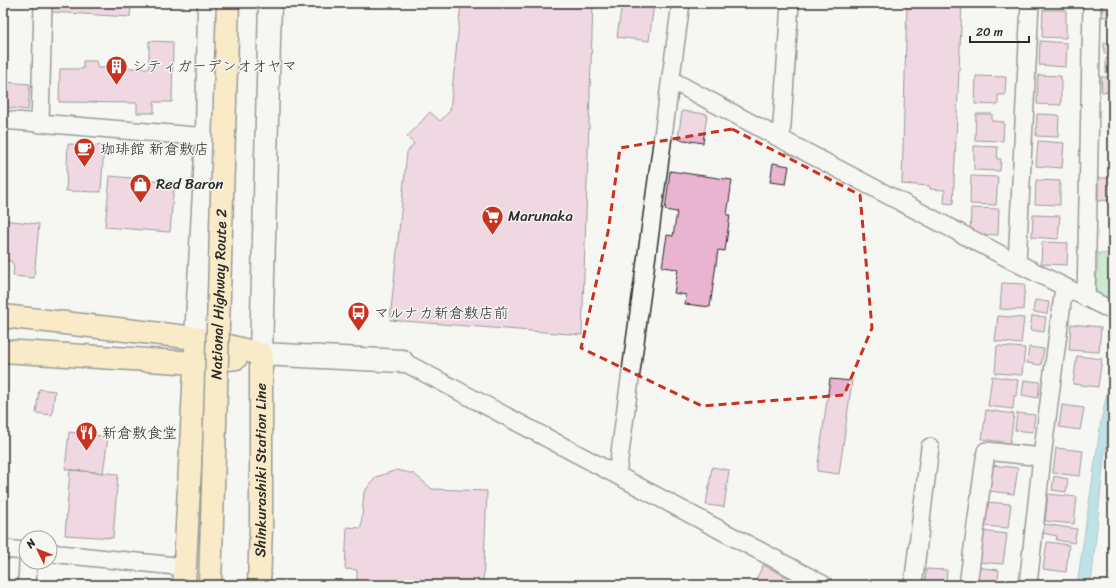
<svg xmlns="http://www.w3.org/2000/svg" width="1116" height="588" viewBox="0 0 1116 588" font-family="Sriracha,'Klee One',sans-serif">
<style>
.green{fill:#9cdba3;stroke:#648367}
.water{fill:#7bcbd7;stroke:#5b8b92}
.building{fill:#e8b4d0;stroke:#2b2b2b}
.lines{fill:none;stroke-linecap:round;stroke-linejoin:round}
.minor-casing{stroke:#2b2b2b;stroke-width:20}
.tertiary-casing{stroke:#2b2b2b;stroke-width:25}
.primary-casing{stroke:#2b2b2b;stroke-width:25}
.minor{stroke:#f6f6f2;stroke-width:17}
.tertiary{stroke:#f6f6f2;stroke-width:22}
.primary{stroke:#fcde96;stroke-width:22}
.trunk-bridge-casing{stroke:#2b2b2b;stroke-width:25;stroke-linecap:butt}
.trunk-bridge{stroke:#fcde96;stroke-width:22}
.marked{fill:none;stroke:#c8321e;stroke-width:3;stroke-dasharray:8 5;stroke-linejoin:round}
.labels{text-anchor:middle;stroke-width:3;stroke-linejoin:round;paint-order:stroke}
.poi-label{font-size:15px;fill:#2b2b2b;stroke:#f6f6f2;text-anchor:start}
.street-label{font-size:15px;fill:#2b2b2b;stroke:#f6f6f2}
</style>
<rect width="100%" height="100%" fill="#f6f6f2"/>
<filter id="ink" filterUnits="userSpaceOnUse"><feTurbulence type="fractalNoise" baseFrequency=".025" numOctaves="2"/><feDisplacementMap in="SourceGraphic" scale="8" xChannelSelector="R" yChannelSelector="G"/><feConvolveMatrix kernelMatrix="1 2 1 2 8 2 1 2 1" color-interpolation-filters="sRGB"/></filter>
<g filter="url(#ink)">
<path class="green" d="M1098 253 1113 254V304L1098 296 1096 290Z"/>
<path class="water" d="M1113 364V412L1104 458 1091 585H1077L1101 421Z"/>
<path class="building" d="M53 3H131L130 17 52 12Z
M461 3H593L582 335 390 320 407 152 414 144 407 137 430 112 440 121 450 111Z
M622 3H654L649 41 617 37Z
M907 3H962L953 204 944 203 945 190 930 189V186L902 184Z
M1102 3H1113V16L1102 17Z
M3 5H5L4 43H3Z
M1043 10H1066V38L1042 37Z
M149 41 173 42 172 102H154V113H137V103L59 102 60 69H83V61H96L98 68H149Z
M1040 41 1067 43 1066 67 1039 65Z
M1104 43H1113V53L1104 54Z
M1106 58H1113V73H1106Z
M1038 75 1061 76V105L1037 104Z
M976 76 1006 77 1005 95H998V105L975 104Z
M1101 77H1111V91L1102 92Z
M3 82 30 84 28 110 3 107Z
M682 111 707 114 703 143 678 139Z
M976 114H992V121L1004 122 1003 141 975 140Z
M1037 114 1059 115 1058 137 1036 136Z
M1038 141 1064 143 1062 168 1036 166Z
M68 144 104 146 101 192 66 191Z
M974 146 998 147 997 159H1001L1000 171 974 170Z
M773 163 789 166 786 184 770 182Z
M670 171 732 180 727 215H730L725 251 718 250 710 307 685 304 686 295 674 293 678 269 662 267 667 235 673 236 677 212 665 210Z
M110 176 174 182 170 232 105 227Z
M971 176 998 177 996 205 970 204Z
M1098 178H1110V200L1098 201Z
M1036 180 1060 181V205L1035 204Z
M1112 185H1113V210H1111Z
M971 208 999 209 998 235 970 234Z
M1033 215 1060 216 1058 239 1032 237Z
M3 220 39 224 34 278 13 276 14 266 11 261 3 260Z
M1042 242 1068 243 1067 265 1041 264Z
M1002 283 1025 284 1023 310 1000 309Z
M1035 300 1049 302 1047 314 1033 312Z
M998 316 1024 318 1021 344 995 341Z
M1032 316 1046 317 1044 332 1030 330Z
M1071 324 1101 327 1099 352 1069 350Z
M997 346 1025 348 1022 375 995 373Z
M1029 347 1044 349 1041 365 1027 363Z
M1077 356 1102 359 1098 387 1073 384Z
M992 376 1018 380 1016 396H1014L1013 409 988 406Z
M830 379 852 381 839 474 817 471Z
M1024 380 1040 382 1038 398 1022 395Z
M39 389 55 391 52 415 36 413Z
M1062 405 1084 408 1080 430 1059 427Z
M986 410 1014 414 1010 443 982 439Z
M1017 413 1035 415 1033 432 1015 430Z
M69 432 108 437 103 473 65 469Z
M1056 448 1083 451 1080 476 1053 473Z
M992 465 1018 468 1014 494 989 491Z
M712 467 729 470 724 507 706 505Z
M70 470 118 474 113 538 65 535Z
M397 470 414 474 432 489 487 491 483 585 439 584V585H357V570L345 569 347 527 361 528 364 492 376 477Z
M1054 476 1068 479 1066 492 1052 490Z
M1048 494 1077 497 1074 524 1045 521Z
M986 502 1011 504 1008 528 984 526Z
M1044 524 1077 529 1074 543 1056 540 1057 536 1042 533Z
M981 531 1007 534 1003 564 978 562Z
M1047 542 1069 545 1066 572 1043 569Z
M763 565 789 578 786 585H760L755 582Z
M976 567 999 570 997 585H974Z
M926 569 947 570 946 585H925Z"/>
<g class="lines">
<defs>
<path id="minor" d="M671 80 781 139 1017 263 1113 311
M3 120 207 137
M40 124 43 3
M781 139 790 3
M1017 263 1030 3
M1086 298 1092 3
M402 361 824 585
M617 475 681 3
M3 549 26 551
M50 553 185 567
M27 585 28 562
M913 585 930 447
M968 585 986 451 1042 457
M1028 585 1042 457 1064 287"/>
<path id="tertiary" d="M270 3 261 354 402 361
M196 338 207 137 209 3"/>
<g id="primary">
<path d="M3 316 196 338 261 354"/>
<path d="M3 351 196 363 236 358"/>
<path d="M184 585 196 349"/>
<path id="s1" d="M259 585 261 528V354"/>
</g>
</defs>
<use href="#minor" class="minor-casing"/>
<use href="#tertiary" class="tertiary-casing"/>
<use href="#primary" class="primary-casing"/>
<use href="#minor" class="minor"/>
<use href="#tertiary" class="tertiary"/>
<use href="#primary" class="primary"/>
<defs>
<g id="trunk-bridge">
<path id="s2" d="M210 585 228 3"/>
</g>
</defs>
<use href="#trunk-bridge" class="trunk-bridge-casing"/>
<use href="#trunk-bridge" class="trunk-bridge"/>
</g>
</g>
<path d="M0 0H1116V588H0ZM732 129 860 195 872 328 844 395 702 406 581 348 608 232 620 148Z" fill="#f6f6f2" fill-opacity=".55" fill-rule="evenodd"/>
<path class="marked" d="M732 129 860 195 872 328 844 395 702 406 581 348 608 232 620 148Z"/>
<defs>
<symbol id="building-pin" viewBox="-11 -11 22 30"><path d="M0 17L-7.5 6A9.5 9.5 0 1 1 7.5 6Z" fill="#c8321e" stroke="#f6f6f2"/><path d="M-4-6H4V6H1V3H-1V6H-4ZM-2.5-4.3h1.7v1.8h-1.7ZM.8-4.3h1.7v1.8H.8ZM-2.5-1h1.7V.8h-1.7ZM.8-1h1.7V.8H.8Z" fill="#fff"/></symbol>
<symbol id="cafe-pin" viewBox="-11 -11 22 30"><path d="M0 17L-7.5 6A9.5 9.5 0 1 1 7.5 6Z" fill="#c8321e" stroke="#f6f6f2"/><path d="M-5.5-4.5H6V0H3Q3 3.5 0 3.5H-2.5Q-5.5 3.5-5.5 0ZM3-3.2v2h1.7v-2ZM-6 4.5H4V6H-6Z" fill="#fff"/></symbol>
<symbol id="shop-pin" viewBox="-11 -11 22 30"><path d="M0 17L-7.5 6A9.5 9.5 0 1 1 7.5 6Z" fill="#c8321e" stroke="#f6f6f2"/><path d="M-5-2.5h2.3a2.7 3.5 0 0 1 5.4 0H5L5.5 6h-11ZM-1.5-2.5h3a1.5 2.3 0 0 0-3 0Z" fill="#fff"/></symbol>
<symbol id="supermarket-pin" viewBox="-11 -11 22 30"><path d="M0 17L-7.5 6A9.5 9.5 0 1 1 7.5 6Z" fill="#c8321e" stroke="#f6f6f2"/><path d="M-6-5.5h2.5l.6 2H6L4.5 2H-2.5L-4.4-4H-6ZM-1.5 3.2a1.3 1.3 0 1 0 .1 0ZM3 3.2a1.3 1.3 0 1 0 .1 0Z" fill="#fff"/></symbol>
<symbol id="bus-pin" viewBox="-11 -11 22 30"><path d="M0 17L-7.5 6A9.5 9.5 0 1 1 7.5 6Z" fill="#c8321e" stroke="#f6f6f2"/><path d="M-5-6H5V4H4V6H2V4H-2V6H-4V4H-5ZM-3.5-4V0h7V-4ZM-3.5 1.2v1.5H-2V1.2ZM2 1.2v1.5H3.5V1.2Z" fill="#fff"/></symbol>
<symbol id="restaurant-pin" viewBox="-11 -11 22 30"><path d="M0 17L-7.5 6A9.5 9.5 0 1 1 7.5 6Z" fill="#c8321e" stroke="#f6f6f2"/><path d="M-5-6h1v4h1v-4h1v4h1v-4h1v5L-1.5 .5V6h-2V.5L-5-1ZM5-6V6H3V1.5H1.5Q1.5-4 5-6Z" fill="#fff"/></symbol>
</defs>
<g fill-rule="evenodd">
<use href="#building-pin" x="104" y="54" width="25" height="34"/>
<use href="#cafe-pin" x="72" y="136" width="25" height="34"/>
<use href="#shop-pin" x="128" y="172" width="25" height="34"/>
<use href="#supermarket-pin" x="480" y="204" width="25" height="34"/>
<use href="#bus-pin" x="346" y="300" width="25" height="34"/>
<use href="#restaurant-pin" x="74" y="420" width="25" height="34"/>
</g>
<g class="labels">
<g class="poi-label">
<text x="132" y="71">シティガーデンオオヤマ</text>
<text x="100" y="154">珈琲館 新倉敷店</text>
<text x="156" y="189">Red Baron</text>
<text x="508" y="221">Marunaka</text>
<text x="374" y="318">マルナカ新倉敷店前</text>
<text x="102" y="438">新倉敷食堂</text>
</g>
<g class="street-label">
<text dy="5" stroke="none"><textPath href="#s2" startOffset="291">National Highway Route 2</textPath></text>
<text dy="5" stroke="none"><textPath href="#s1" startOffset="115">Shinkurashiki Station Line</textPath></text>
</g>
</g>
<rect width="1116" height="588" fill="none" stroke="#f6f6f2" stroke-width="16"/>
<rect x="8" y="8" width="1100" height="572" fill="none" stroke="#2b2b2b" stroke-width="1.5" filter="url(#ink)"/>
<g transform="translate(38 550) rotate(313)"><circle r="19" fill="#f6f6f2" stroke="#a5a5a2"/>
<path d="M0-3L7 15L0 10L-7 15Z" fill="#c8321e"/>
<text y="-6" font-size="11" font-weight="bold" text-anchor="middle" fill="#2b2b2b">N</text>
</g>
<path d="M970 36v6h59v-6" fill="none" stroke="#2b2b2b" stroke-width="2"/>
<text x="976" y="36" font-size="12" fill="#2b2b2b" stroke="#f6f6f2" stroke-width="3" paint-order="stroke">20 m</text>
</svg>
